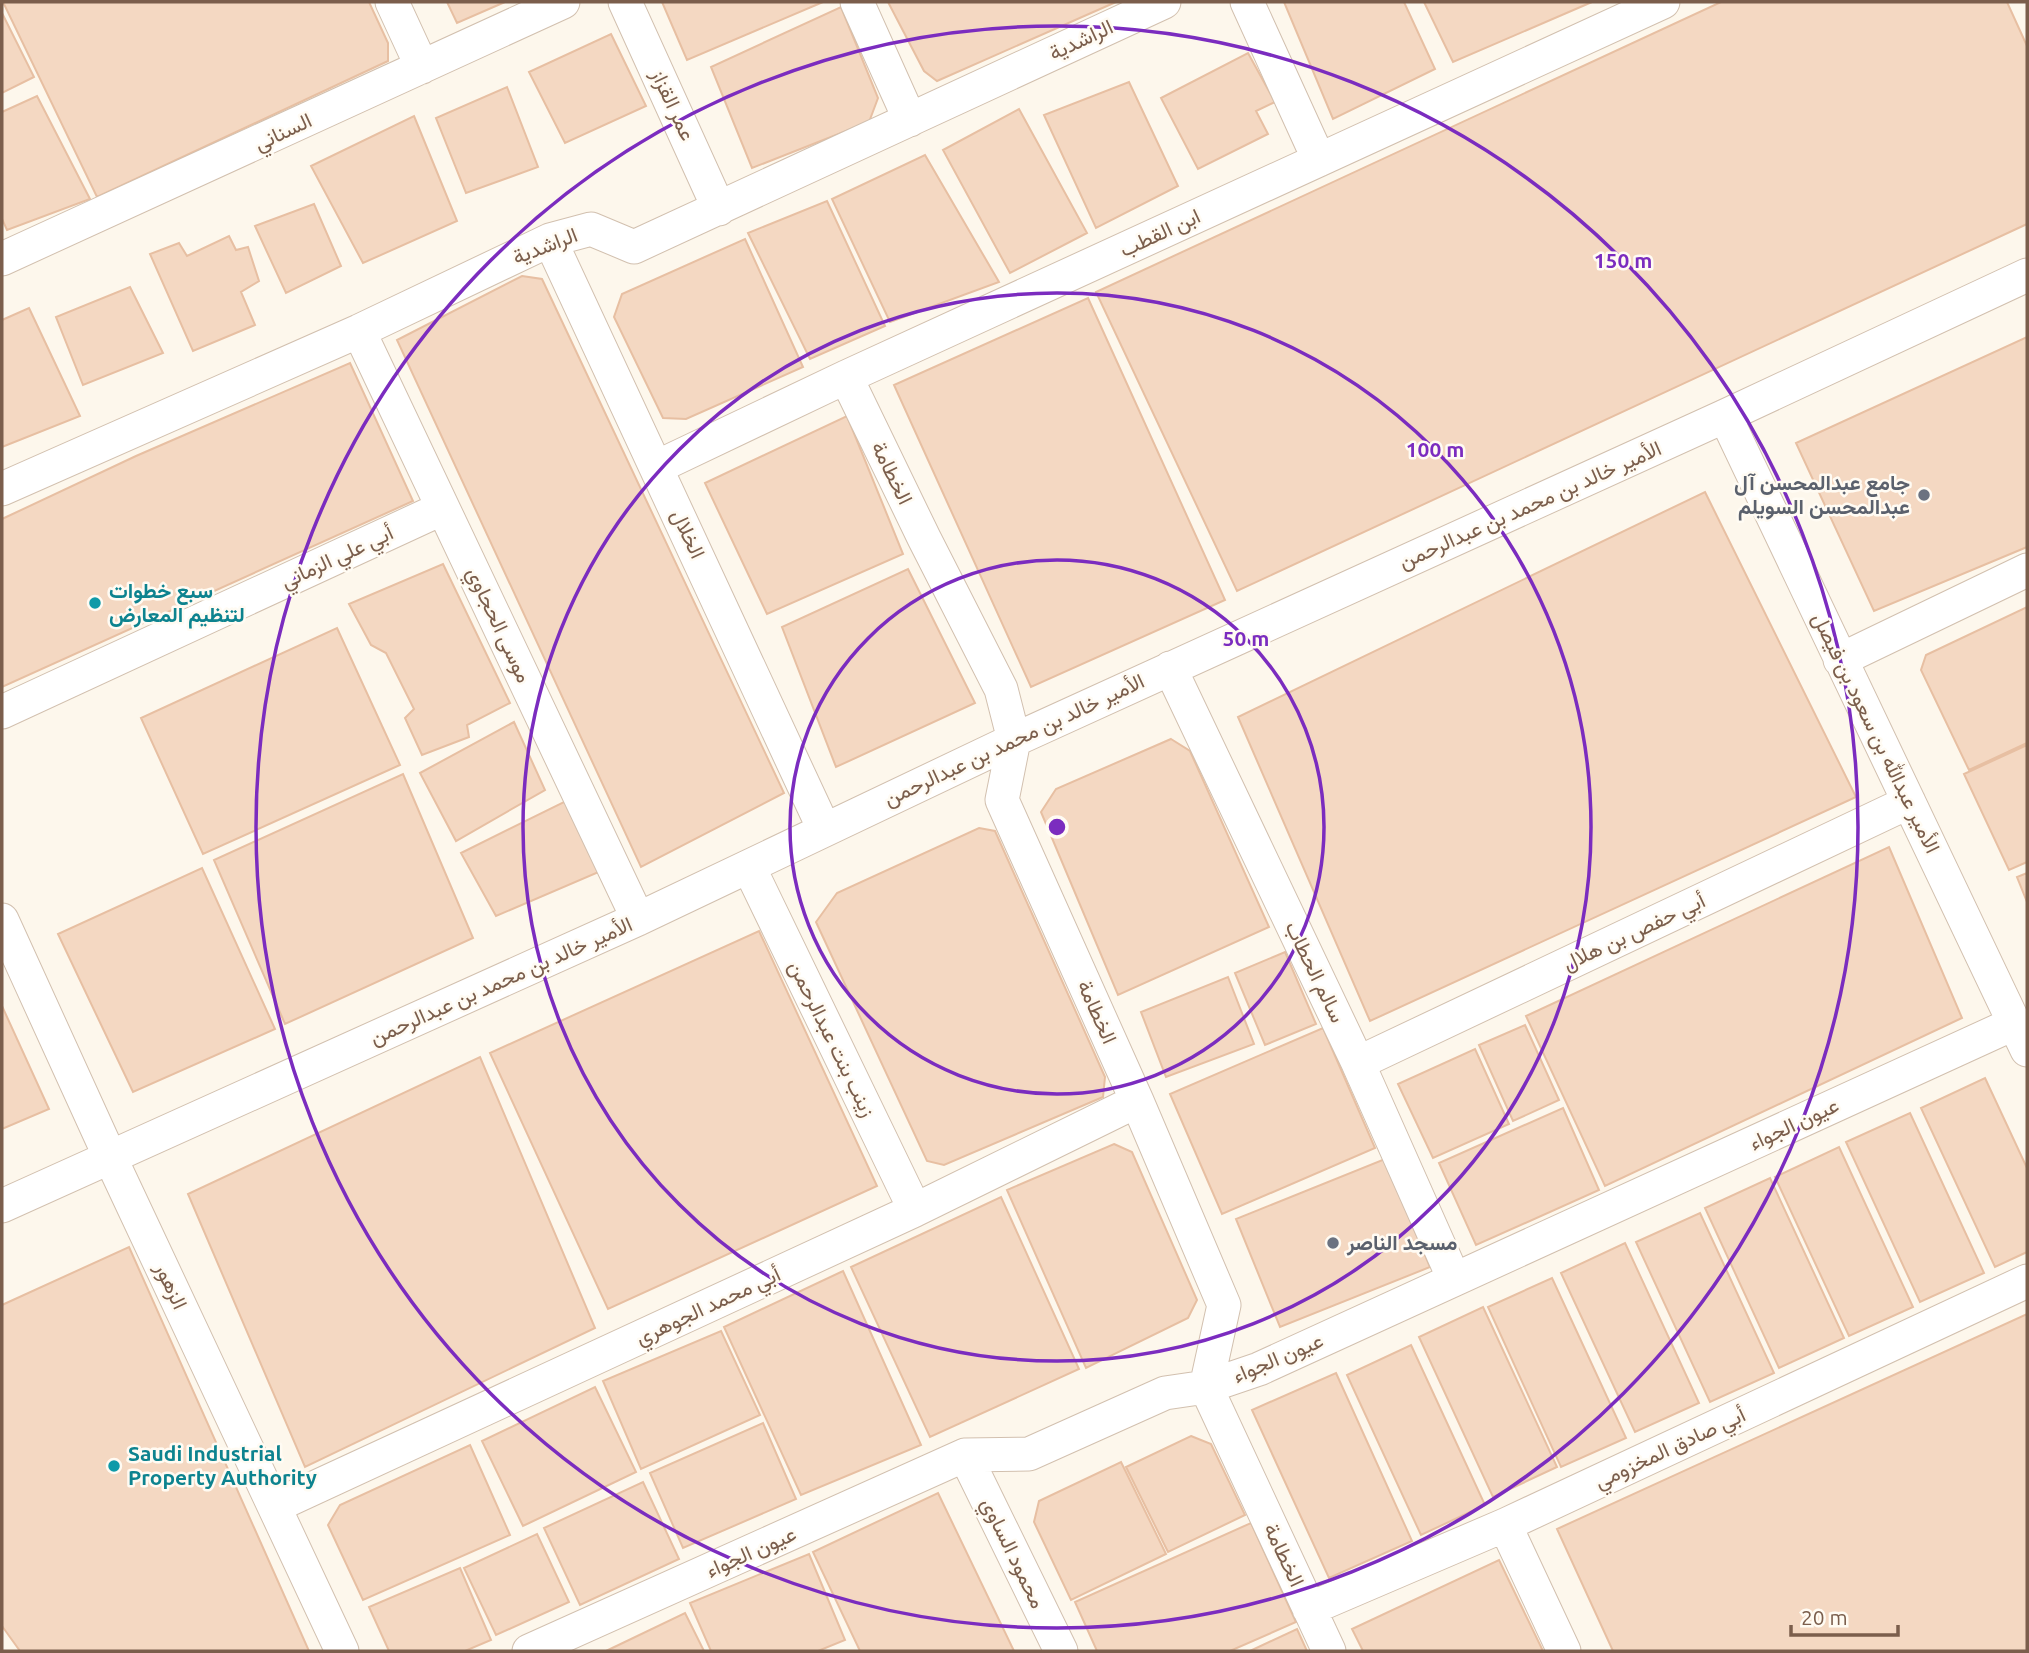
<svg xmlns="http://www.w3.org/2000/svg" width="2029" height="1653" viewBox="0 0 2029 1653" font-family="Ubuntu,Vazirmatn,sans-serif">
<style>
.building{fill:#f4d8c2;stroke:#e7bfa2;stroke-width:2}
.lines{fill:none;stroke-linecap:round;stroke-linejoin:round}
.minor-casing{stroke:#d2c0af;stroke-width:35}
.minor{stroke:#fff;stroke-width:33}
.ring{fill:none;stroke:#7b2cbf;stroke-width:3.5}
.worship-dot{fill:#6b7280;stroke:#fffbf3;stroke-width:2.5}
.culture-dot{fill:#0f9aa8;stroke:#fffbf3;stroke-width:2.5}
.labels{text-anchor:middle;stroke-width:5;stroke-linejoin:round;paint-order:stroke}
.street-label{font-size:21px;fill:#7b5e4c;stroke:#fffbf3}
.worship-label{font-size:21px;font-weight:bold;fill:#5b616d;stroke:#fffbf3;text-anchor:end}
.culture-label{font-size:21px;font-weight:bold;fill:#0d838f;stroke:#fffbf3;text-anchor:start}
.centre{fill:#7b2cbf;stroke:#fffbf3;stroke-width:3.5}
.ring-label{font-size:21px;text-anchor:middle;font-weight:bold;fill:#7b2cbf;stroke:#fffbf3;stroke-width:5;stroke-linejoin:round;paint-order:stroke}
</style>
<rect width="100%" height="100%" fill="#fdf7ec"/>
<path class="building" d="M3 2H369L388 43V61L97 197Z
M447 2H505L457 23Z
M662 2H823L687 60Z
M888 2H1116L937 81 924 71Z
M1284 2H1404L1435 69 1333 119Z
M1424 2H1592L1453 62Z
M1721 2H2007L2027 46V224L1237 591 1096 292Z
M841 7 878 98 869 122 752 168 711 67Z
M2 13 34 77 2 93Z
M611 34 646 106 565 143 529 72Z
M1248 53 1275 102 1256 111 1268 134 1198 169 1161 98Z
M1129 82 1178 186 1096 228 1044 115Z
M507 87 538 167 466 193 436 118Z
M37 96 90 199 7 230 2 219V112Z
M1019 109 1087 233 1010 273 943 150Z
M414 116 457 221 363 263 311 166Z
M925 155 999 282 890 322 832 199Z
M827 201 885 326 810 359 748 233Z
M314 204 341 266 286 293 255 226Z
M229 236 236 250 248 247 259 281 241 292 255 325 193 351 150 254 179 243 187 256Z
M745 239 803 367 686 419 663 418 614 317 622 294Z
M522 276 542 279 784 793 641 867 397 340Z
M130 287 163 353 83 385 56 317Z
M1088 298 1225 600 1031 687 894 385Z
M29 308 80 416 2 447V320Z
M2027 337V547L1874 611 1796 443Z
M350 363 413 501 2 687V519L136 456Z
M847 416 903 554 767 614 705 483Z
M1705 492 1856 797 1370 1021 1238 717Z
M443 564 510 703 467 725 469 737 422 755 405 718 414 709 386 653 371 645 349 604Z
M908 569 975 703 836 767 782 627Z
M2027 607V743L1969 770 1921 670 1926 655Z
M337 628 400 765 203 854 141 718Z
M514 722 545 790 456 841 420 773Z
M1171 739 1190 751 1269 927 1118 995 1041 812 1056 789Z
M2027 745V862L2009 870 1964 774Z
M403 774 473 938 285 1024 214 860Z
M570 799 601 871 496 916 461 853Z
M979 828 995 831 1105 1077 1103 1097 944 1165 927 1161 816 922 837 893Z
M1889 847 1962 1018 1605 1186 1526 1016Z
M202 868 275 1029 133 1092 58 934Z
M2027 873V902L2017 877Z
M759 931 877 1186 608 1309 490 1053Z
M1285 952 1316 1024 1265 1045 1235 973Z
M1228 977 1254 1044 1166 1077 1141 1012Z
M2 1006 49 1109 2 1129Z
M1525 1025 1559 1100 1513 1121 1479 1045Z
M1323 1028 1375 1148 1222 1214 1170 1094Z
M1475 1049 1509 1124 1433 1158 1398 1084Z
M480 1057 595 1328 305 1467 188 1194Z
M1985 1078 2027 1168V1252L1995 1267 1921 1108Z
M1563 1108 1599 1190 1476 1245 1439 1163Z
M1910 1113 1984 1273 1920 1302 1846 1142Z
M1114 1144 1132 1152 1197 1300 1188 1318 1086 1368 1007 1190Z
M1839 1147 1913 1307 1849 1336 1775 1177Z
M1385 1159 1430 1267 1280 1327 1236 1219Z
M1770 1178 1844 1338 1779 1368 1705 1208Z
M1001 1197 1079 1369 930 1437 851 1267Z
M1700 1213 1774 1373 1710 1402 1636 1242Z
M1625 1243 1699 1403 1635 1432 1561 1273Z
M129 1247 309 1651H20L2 1626V1305Z
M843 1271 921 1445 801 1495 724 1327Z
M1552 1278 1626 1438 1561 1467 1488 1307Z
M1483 1307 1557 1467 1493 1497 1419 1337Z
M2027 1314V1651H1613L1557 1529Z
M721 1331 760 1415 641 1469 603 1381Z
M1411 1345 1485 1505 1421 1535 1347 1375Z
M1336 1373 1412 1541 1329 1578 1252 1410Z
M595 1387 636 1472 523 1526 482 1441Z
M763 1423 796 1499 683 1548 650 1473Z
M1191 1436 1211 1444 1245 1515 1168 1552 1126 1467Z
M470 1445 510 1535 363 1600 328 1525 340 1505Z
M1121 1462 1166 1554 1071 1600 1034 1522 1039 1501Z
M643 1482 679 1559 580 1605 544 1528Z
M938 1493 1014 1651H860L813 1552Z
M1251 1523 1296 1622 1230 1651H1097L1075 1602Z
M537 1534 569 1602 496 1635 464 1568Z
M809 1554 845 1640 818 1651H711L690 1603Z
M1499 1560 1543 1651H1363L1352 1629Z
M460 1568 491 1640 465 1651H389L369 1607Z
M685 1613 704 1651H606Z
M1297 1629 1307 1651H1250Z"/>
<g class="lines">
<defs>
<path id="minor" d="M392 2 422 67
M625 2 719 209
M857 2 910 120
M1247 2 1319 160
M550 240 824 829
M2 259 563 2
M359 331 638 919
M846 377 924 538 1001 689 1014 740 1002 800 1137 1101 1224 1305 1206 1387 1329 1651
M1725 416 2027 1050
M657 467 846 377 1663 2
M2 489 359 331 550 240 591 229 634 247 1164 2
M1840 660 2027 570
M1170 668 1358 1063 1454 1279
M2 712 443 508
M749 867 915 1210
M2 920 110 1157 342 1651
M1358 1063 1909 802
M2 1206 638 919 1014 740 1725 416 2027 275
M965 1455 1061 1651
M275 1506 915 1210 1137 1101
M1505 1525 1564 1651
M1309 1609 1505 1525 2027 1281
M529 1651 965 1455 1029 1454 1165 1393 1206 1387 1259 1369 2015 1023"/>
</defs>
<use href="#minor" class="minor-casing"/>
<use href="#minor" class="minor"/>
</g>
<g class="ring">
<circle cx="1057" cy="827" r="267"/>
<circle cx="1057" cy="827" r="534"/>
<circle cx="1057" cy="827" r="801"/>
</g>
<g class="worship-dot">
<circle cx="1924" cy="495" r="7"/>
<circle cx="1333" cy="1243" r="7"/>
</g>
<g class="culture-dot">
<circle cx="95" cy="603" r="7"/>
<circle cx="114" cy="1466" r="7"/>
</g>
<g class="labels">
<g class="street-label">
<text transform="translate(1081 40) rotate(-25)" y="7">الراشدية</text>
<text transform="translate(673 105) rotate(65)" y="7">عمر القزاز</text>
<text transform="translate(283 132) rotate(-25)" y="7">السناني</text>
<text transform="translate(1160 233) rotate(-25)" y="7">ابن القطب</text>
<text transform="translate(545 246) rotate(-21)" y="7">الراشدية</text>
<text transform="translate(892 473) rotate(64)" y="7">الخطامة</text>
<text transform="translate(1530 505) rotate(-24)" y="7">الأمير خالد بن محمد بن عبدالرحمن</text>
<text transform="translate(688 534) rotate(65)" y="7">الخلال</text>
<text transform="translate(337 557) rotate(-25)" y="7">أبي علي الزماني</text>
<text transform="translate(499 625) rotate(65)" y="7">موسى الحجاوي</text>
<text transform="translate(1876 733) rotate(64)" y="7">الأمير عبدالله بن سعود بن فيصل</text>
<text transform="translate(1014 740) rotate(-25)" y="7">الأمير خالد بن محمد بن عبدالرحمن</text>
<text transform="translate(1634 932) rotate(-25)" y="7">أبي حفص بن هلال</text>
<text transform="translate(1315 972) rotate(64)" y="7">سالم الحطاب</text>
<text transform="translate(501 981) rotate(-24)" y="7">الأمير خالد بن محمد بن عبدالرحمن</text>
<text transform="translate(1097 1012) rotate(66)" y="7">الخطامة</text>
<text transform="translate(832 1039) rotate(64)" y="7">زينب بنت عبدالرحمن</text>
<text transform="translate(1794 1124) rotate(-25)" y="7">عيون الجواء</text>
<text transform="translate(171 1286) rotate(65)" y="7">الزهور</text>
<text transform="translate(708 1306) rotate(-25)" y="7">أبي محمد الجوهري</text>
<text transform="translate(1278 1358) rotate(-23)" y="7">عيون الجواء</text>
<text transform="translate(1670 1448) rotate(-25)" y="7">أبي صادق المخزومي</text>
<text transform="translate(751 1552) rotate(-24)" y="7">عيون الجواء</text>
<text transform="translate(1013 1553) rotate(64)" y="7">محمود الساوي</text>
<text transform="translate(1284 1555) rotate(65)" y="7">الخطامة</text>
</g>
<g class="worship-label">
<text x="1910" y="490">جامع عبدالمحسن آل<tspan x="1910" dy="24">عبدالمحسن السويلم</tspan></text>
<text x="1347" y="1250" text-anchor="start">مسجد الناصر</text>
</g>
<g class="culture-label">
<text x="109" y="598">سبع خطوات<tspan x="109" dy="24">لتنظيم المعارض</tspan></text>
<text x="128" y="1461">Saudi Industrial<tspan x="128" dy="24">Property Authority</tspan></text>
</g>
</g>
<circle cx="1057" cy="827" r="10" class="centre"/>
<g class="ring-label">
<text x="1623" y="268">150 m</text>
<text x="1435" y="457">100 m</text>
<text x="1246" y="646">50 m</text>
</g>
<rect width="2029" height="1653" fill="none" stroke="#7b5e4c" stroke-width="7"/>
<path d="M1791 1625v10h107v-10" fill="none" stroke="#7b5e4c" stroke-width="3.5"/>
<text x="1801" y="1625" font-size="21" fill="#7b5e4c" stroke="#fffbf3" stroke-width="5" paint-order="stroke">20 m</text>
</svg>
